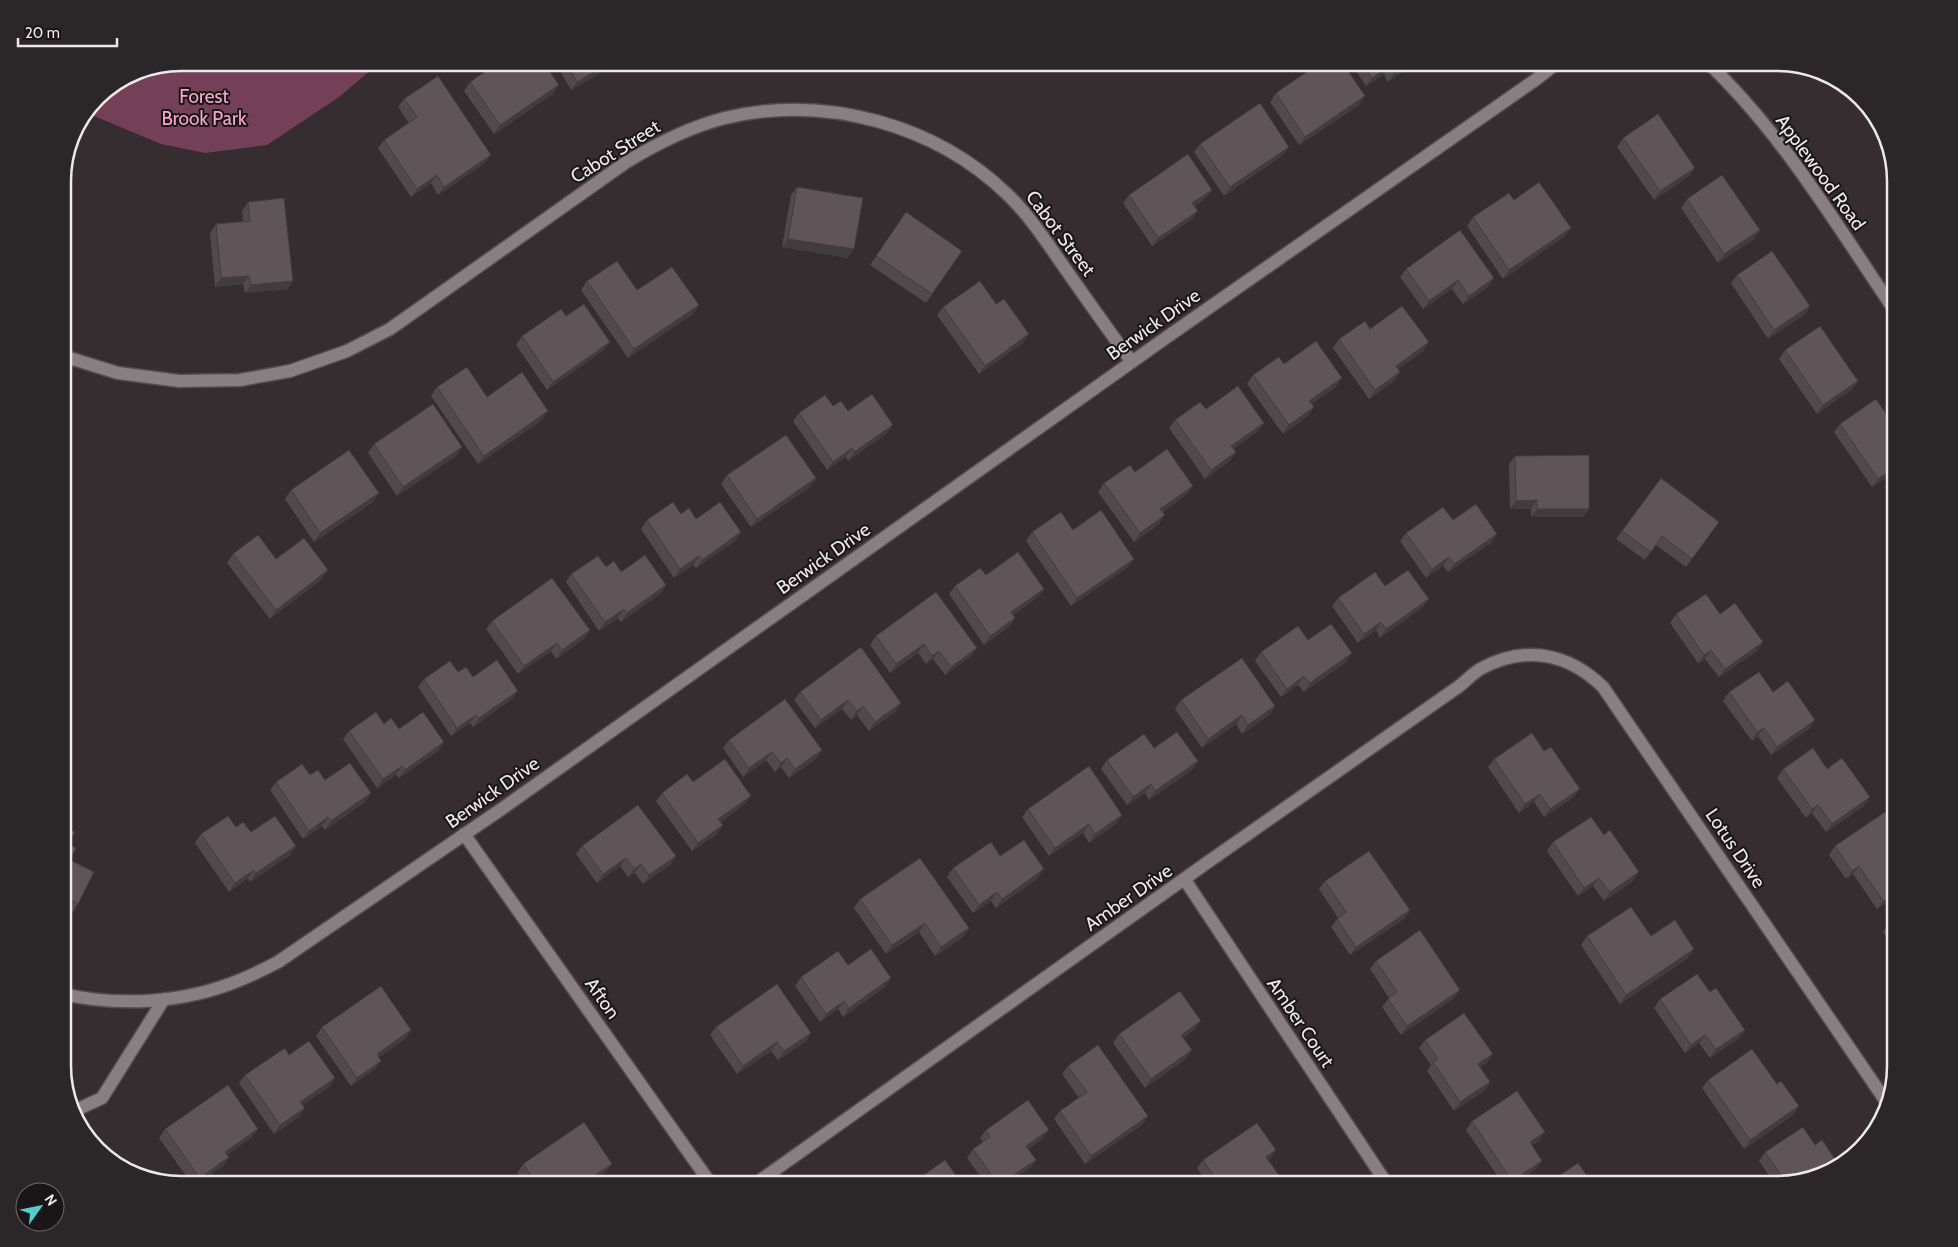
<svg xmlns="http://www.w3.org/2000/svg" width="1958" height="1247" viewBox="0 0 1958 1247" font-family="Cabin,sans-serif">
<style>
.green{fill:#734057}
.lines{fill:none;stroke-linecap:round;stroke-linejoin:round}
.minor-casing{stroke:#534c4f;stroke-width:15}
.minor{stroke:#897e82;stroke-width:12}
.wall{fill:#52494d}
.shaded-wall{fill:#423c3e}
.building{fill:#5f5559;stroke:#423c3e}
.labels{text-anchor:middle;stroke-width:4;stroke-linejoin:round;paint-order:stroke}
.park-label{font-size:19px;fill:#f7a7c9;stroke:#1a1618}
.street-label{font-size:19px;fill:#eee8ea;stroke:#1a1618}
.rim{fill:none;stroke:#eee8ea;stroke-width:2.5}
</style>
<rect width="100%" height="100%" fill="#362d30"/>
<path class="green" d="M182 62H379V63L339 97 267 145 205 153 161 144 87 113 98 97 136 71Z"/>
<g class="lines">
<defs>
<path id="minor" d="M1707 62C1783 134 1837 226 1895 311
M63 356 118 373 179 381 240 380 290 371 347 351 390 329 625 163C656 144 689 127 725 118 824 94 935 124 1008 195 1029 215 1045 240 1062 264 1085 297 1108 330 1132 362
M464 834 711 1184
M1185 880 1387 1184
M63 994C120 1007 185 1003 240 980 253 975 266 968 278 962L503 808 1167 337 1538 78 1558 62
M74 1111 102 1098 164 999
M755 1184 1208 862 1458 687C1466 681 1474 672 1482 668 1526 645 1568 653 1603 687L1885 1100"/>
</defs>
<use href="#minor" class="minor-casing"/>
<use href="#minor" class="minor"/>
</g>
<path class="wall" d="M555 62H618L571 90Z
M1350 62H1416L1388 82 1384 74 1366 86Z
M470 82 553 94 494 134 464 91Z
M1841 82H1842L1853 94 1851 95Z
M1276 93 1359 105 1299 145 1270 102Z
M404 99 485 163 438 195 431 183 411 197 378 148 384 140 409 123 398 107Z
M1623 138 1695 168 1689 176 1654 200 1617 147Z
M1200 144 1283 155 1224 196 1194 152Z
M797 187 848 258 782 247 791 195Z
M1212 190 1206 198 1195 206 1192 219 1152 246 1123 203 1129 195Z
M1687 199 1754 239 1718 263 1681 208Z
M1514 200 1565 236 1503 279 1467 226 1473 217Z
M248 202 293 281 287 289 245 293 243 284 215 287 210 233 216 224 243 221 242 211Z
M906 212 962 251 926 303 870 265Z
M1406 269 1488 287 1463 304 1452 289 1423 309 1400 277Z
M1737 275 1810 306 1804 315 1768 339 1731 283Z
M587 281 637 290 693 314 628 358 581 290Z
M943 307 1023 343 979 374 937 315Z
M566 316 604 350 547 390 516 345 522 336Z
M1370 329 1423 351 1398 369 1394 381 1369 399 1333 348 1339 339Z
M1785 350 1858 381 1852 389 1817 414 1779 359Z
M1284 364 1336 387 1311 404 1314 407 1308 416 1283 434 1247 384 1253 375Z
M437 387 487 397 542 420 478 464 431 396Z
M833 406 848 411 887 433 848 461 846 457 827 470 793 421 799 413Z
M1206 409 1264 423 1258 431 1233 449 1236 452 1230 461 1205 479 1169 428 1175 420Z
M1840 424 1896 428V471L1872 487 1834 432Z
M374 444 462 447 456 456 397 496 368 453Z
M1515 456 1589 509 1583 517H1531V509H1510L1509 464Z
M1135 472 1193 486 1187 494 1163 512 1159 524 1134 542 1098 492 1104 483Z
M727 475 816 478 810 487 751 527 721 484Z
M291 490 373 502 314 542 285 499Z
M1896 498V522L1887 509 1893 500Z
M681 514 741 532 735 541 696 568 693 565 674 578 641 529 647 520Z
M1453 520 1497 534 1491 543 1448 572 1443 566 1426 578 1400 541 1406 533Z
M1719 522 1686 567 1656 545 1645 560 1616 539 1622 531Z
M1073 530 1134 559 1128 567 1071 606 1026 541 1032 532Z
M233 554 276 559 322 579 270 619 227 563Z
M606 567 666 585 660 594 621 622 618 618 599 631 566 582 571 574Z
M986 575 1044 589 1038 597 1013 615 1015 618 1009 627 984 645 949 594 955 586Z
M1385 586 1423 607 1380 638 1376 630 1358 643 1332 606 1338 598Z
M936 592 971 656 945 675 933 659 926 664 918 653 890 673 870 645 876 636Z
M1676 614H1720L1757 651 1719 677 1705 659 1698 663 1670 623Z
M492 621 590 630 584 639 556 659 551 651 518 674 486 629Z
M1308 640 1346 662 1304 692 1298 685 1281 697 1255 661 1261 652Z
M458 672 473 677 512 699 473 727 470 723 451 736 418 687 424 679Z
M800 692 901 703 895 712 869 731 857 715 851 720 842 709 815 728 794 700Z
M1729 692H1773L1815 720 1809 729 1771 755 1758 736 1752 741 1723 701Z
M1181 700 1275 706 1269 715 1242 734 1236 724 1202 748 1175 709Z
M384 724 444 742 438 751 399 778 396 775 377 788 343 739 349 731Z
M729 740 822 750 816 759 789 778 781 767 775 772 766 760 743 777 723 748Z
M1154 748 1198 761 1192 770 1149 800 1145 793 1127 805 1101 769 1107 760Z
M1494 759 1574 797 1544 817 1534 802 1519 813 1488 767Z
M1783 769H1827L1864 806 1826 832 1812 813 1806 818 1777 778Z
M310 775 325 780 365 802 325 830 322 826 303 839 270 790 276 782Z
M693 782 745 804 721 822 717 834 692 851 656 801 662 793Z
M1028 809 1116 824 1089 843 1083 833 1049 856 1022 817Z
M1885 812 1896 897 1877 909 1853 874 1846 879 1829 855 1835 846Z
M63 826 68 844 70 860 78 904 72 913 63 908Z
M251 832 290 855 250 882 248 878 229 892 195 843 201 834Z
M1553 842 1633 881 1604 901 1593 886 1578 896 1547 851Z
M582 846 676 856 670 865 643 884 635 873 628 877 620 866 597 883 576 854Z
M1000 856 1038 878 996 908 991 901 973 913 947 877 953 868Z
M1325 881 1410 910 1404 919 1350 955 1331 927 1338 918 1319 889Z
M860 899 969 928 963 937 935 956 919 932 886 954 854 908Z
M1896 919V949L1883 932 1889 923Z
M1587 936H1651L1688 958 1620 1004 1581 945Z
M1376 961 1454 998 1401 1035 1382 1007 1389 998 1370 969Z
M848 965 885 987 843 1017 838 1009 820 1022 795 986 801 977Z
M1710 992 1745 1030 1739 1038 1710 1058 1699 1043 1685 1053 1654 1008 1660 999Z
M322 1027 411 1030 405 1039 379 1057 381 1061 375 1069 351 1086 316 1036Z
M716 1027 811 1033 805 1042 778 1060 771 1051 737 1074 710 1035Z
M1195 1029 1183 1038 1186 1059 1145 1088 1113 1043 1119 1034Z
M1425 1040 1487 1063 1480 1067 1490 1082 1484 1091 1454 1111 1427 1071 1431 1065 1419 1048Z
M289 1055 335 1078 329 1087 302 1105 305 1108 299 1117 274 1134 239 1083 245 1075Z
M1068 1066 1142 1125 1085 1164 1054 1119 1060 1111 1079 1098 1062 1074Z
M1708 1080 1777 1084 1799 1106 1793 1115 1744 1149 1702 1088Z
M1472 1121 1539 1141 1532 1145 1542 1161 1536 1169 1514 1184H1503L1466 1130Z
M165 1129H258L252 1137 227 1155 229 1157 223 1166 196 1184H192L159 1138Z
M986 1130 1043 1138 1028 1149 1036 1160 1030 1168 1006 1184H986L967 1158 973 1149 983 1142 980 1138Z
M1815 1145 1836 1169 1775 1184 1759 1161 1765 1152Z
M1276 1150 1269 1160 1285 1184H1208L1197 1168 1203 1160Z
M523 1164 606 1172 588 1184H525L517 1173Z
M918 1179 962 1184H914Z"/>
<path class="shaded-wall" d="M610 62H618L571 90 577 82Z
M1410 62H1416L1388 82 1394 73Z
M1390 66 1384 74 1366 86 1372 78Z
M559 85 553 94 494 134 500 125Z
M1365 96 1359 105 1299 145 1305 137Z
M1289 147 1283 155 1224 196 1230 187Z
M491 155 485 163 438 195 444 187Z
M1695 168 1689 176 1654 200 1660 191Z
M437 175 431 183 411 197 417 189Z
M1212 190 1206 198 1186 212 1192 203Z
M1198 211 1192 219 1152 246 1158 238Z
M1571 228 1565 236 1503 279 1509 270Z
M1760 230 1754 239 1718 263 1724 254Z
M788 239 854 249 848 258 782 247Z
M249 276 243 284 215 287 221 278Z
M1494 278 1488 287 1463 304 1469 296Z
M1458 280 1452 289 1423 309 1429 301Z
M293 281 287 289 245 293 251 285Z
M699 305 693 314 628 358 634 349Z
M1810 306 1804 315 1768 339 1774 330Z
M1029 334 1023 343 979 374 985 366Z
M610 342 604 350 547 390 553 382Z
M1429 342 1423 351 1390 374 1396 366Z
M1400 372 1394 381 1369 399 1375 390Z
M1342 378 1336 387 1303 410 1309 401Z
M1858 381 1852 389 1817 414 1823 405Z
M1314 407 1308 416 1283 434 1289 425Z
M548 411 542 420 478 464 484 456Z
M1264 423 1258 431 1225 455 1231 446Z
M893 425 887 433 848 461 854 452Z
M462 447 456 456 397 496 403 487Z
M852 448 846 457 827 470 833 462Z
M1236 452 1230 461 1205 479 1211 470Z
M1896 467V471L1872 487 1878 479Z
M816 478 810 487 751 527 757 519Z
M1193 486 1187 494 1155 518 1160 509Z
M379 493 373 502 314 542 320 533Z
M1537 500 1531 509H1510L1516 501Z
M1537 509H1589L1583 517H1531Z
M1165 515 1159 524 1134 542 1140 533Z
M741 532 735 541 696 568 702 560Z
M1497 534 1491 543 1448 572 1454 564Z
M699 556 693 565 674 578 680 569Z
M1449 557 1443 566 1426 578 1432 569Z
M1134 559 1128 567 1071 606 1077 598Z
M328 570 322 579 270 619 276 610Z
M666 585 660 594 621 622 627 613Z
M1044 589 1038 597 1005 621 1011 612Z
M1429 599 1423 607 1380 638 1386 629Z
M624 609 618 618 599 631 605 622Z
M1015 618 1009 627 984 645 990 636Z
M1381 622 1376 630 1358 643 1364 634Z
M590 630 584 639 556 659 562 650Z
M1763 642 1757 651 1719 677 1725 669Z
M557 643 551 651 518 674 524 666Z
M924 644 918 653 890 673 896 664Z
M977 648 971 656 945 675 951 667Z
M1711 650 1705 659 1698 663 1704 655Z
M939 651 933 659 926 664 932 656Z
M1352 653 1346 662 1304 692 1310 683Z
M1304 676 1298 685 1281 697 1287 689Z
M518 691 512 699 473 727 479 718Z
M848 700 842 709 815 728 821 720Z
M901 703 895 712 869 731 875 722Z
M863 706 857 715 851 720 857 711Z
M1275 706 1269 715 1242 734 1248 725Z
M476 715 470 723 451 736 457 728Z
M1242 715 1236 724 1202 748 1208 739Z
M1815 720 1809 729 1771 755 1777 747Z
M1764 728 1758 736 1752 741 1757 732Z
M444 742 438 751 399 778 405 770Z
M822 750 816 759 789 778 795 769Z
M772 752 766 760 743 777 749 768Z
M787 758 781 767 775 772 781 763Z
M1198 761 1192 770 1149 800 1155 791Z
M402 766 396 775 377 788 383 779Z
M1151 784 1145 793 1127 805 1133 797Z
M1580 789 1574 797 1544 817 1550 809Z
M371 793 365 802 325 830 331 821Z
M1540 794 1534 802 1519 813 1525 804Z
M751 796 745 804 712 828 718 819Z
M1870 797 1864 806 1826 832 1832 824Z
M1818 805 1812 813 1806 818 1812 809Z
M1122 815 1116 824 1089 843 1095 834Z
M328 817 322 826 303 839 309 831Z
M1089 824 1083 833 1049 856 1055 848Z
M723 825 717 834 692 851 698 843Z
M296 846 290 855 250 882 256 873Z
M676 856 670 865 643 884 649 875Z
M626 858 620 866 597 883 603 874Z
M641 864 635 873 628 877 634 869Z
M1859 866 1853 874 1846 879 1852 871Z
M1044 869 1038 878 996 908 1002 899Z
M254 870 248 878 229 892 235 883Z
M1639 872 1633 881 1604 901 1610 892Z
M1599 878 1593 886 1578 896 1584 888Z
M997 892 991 901 973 913 979 905Z
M1896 893V897L1877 909 1883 901Z
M1410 910 1404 919 1350 955 1356 947Z
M925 923 919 932 886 954 892 945Z
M969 928 963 937 935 956 941 947Z
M1694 949 1688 958 1620 1004 1626 995Z
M891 978 885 987 843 1017 849 1008Z
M1460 990 1454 998 1401 1035 1407 1026Z
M844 1001 838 1009 820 1022 826 1014Z
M1201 1021 1195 1029 1175 1043 1181 1035Z
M411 1030 405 1039 371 1063 377 1054Z
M1745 1030 1739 1038 1710 1058 1716 1049Z
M811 1033 805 1042 778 1060 784 1051Z
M1705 1035 1699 1043 1685 1053 1691 1045Z
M777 1042 771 1051 737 1074 743 1066Z
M1192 1050 1186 1059 1145 1088 1151 1079Z
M1493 1054 1487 1063 1472 1073 1478 1064Z
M381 1061 375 1069 351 1086 357 1078Z
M335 1078 329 1087 294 1111 300 1102Z
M1490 1082 1484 1091 1454 1111 1460 1102Z
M1799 1106 1793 1115 1744 1149 1750 1140Z
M305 1108 299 1117 274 1134 280 1125Z
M1148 1116 1142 1125 1085 1164 1091 1156Z
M258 1129 252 1137 219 1161 225 1152Z
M1049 1130 1043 1138 1020 1154 1026 1146Z
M1545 1132 1539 1141 1524 1151 1530 1142Z
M1276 1150 1270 1159 1261 1166 1266 1157Z
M229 1157 223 1166 196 1184H195L200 1178Z
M1036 1160 1030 1168 1006 1184H1000Z
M1542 1161 1536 1169 1514 1184H1510L1512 1181Z
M612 1164 606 1172 588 1184H582Z"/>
<path class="building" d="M499 62H543L559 85 500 125 470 82Z
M566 62H610L577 82Z
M1321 62H1342L1365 96 1305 137 1276 93Z
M1362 62H1410L1394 73 1390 66 1372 78Z
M438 76 491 155 444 187 437 175 417 189 384 140 417 117 404 99Z
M1260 103 1289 147 1230 187 1200 144Z
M1658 114 1695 168 1660 191 1623 138Z
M1188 154 1212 190 1192 203 1198 211 1158 238 1129 195Z
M1722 175 1760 230 1724 254 1687 199Z
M1539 182 1571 228 1509 270 1473 217 1509 193 1514 200Z
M797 187 863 198 854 249 788 239Z
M284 198 293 281 251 285 249 276 221 278 216 224 250 221 248 202Z
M906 212 962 251 932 294 876 256Z
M1460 230 1494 278 1469 296 1458 280 1429 301 1406 269Z
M1772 251 1810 306 1774 330 1737 275Z
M617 261 637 290 672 267 699 305 634 349 587 281Z
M980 281 996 304 1004 299 1029 334 985 366 943 307Z
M584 304 610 342 553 382 522 336 561 309 566 316Z
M1402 306 1429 342 1396 366 1400 372 1375 390 1339 339 1365 321 1370 329Z
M1820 326 1858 381 1823 405 1785 350Z
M1316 341 1342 378 1309 401 1314 407 1289 425 1253 375 1279 357 1284 364Z
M467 367 487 397 522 372 548 411 484 456 437 387Z
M1238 386 1264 423 1231 446 1236 452 1211 470 1175 420 1200 402 1206 409Z
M872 394 893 425 854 452 852 448 833 462 799 413 825 395 833 406 841 401 848 411Z
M1876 399 1896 428V467L1878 479 1840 424Z
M433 404 462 447 403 487 374 444Z
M786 435 816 478 757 519 727 475Z
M1167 449 1193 486 1160 509 1165 515 1140 533 1104 483 1130 465 1135 472Z
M349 450 379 493 320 533 291 490Z
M1589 455V509H1537V500L1516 501 1515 456Z
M1661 478 1719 522 1692 559 1662 536 1651 552 1622 531Z
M1896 498V505L1893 500Z
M673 502 681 514 689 508 696 519 720 502 741 532 702 560 699 556 680 569 647 520Z
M1476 504 1497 534 1454 564 1449 557 1432 569 1406 533 1443 507 1453 520Z
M1101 510 1134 559 1077 598 1032 532 1061 512 1073 530Z
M258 535 276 559 304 538 328 570 276 610 233 554Z
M1018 552 1044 589 1011 612 1015 618 990 636 955 586 980 568 986 575Z
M645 555 666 585 627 613 624 609 605 622 571 574 598 556 606 567 614 561 621 572Z
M1408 570 1429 599 1386 629 1381 622 1364 634 1338 598 1375 572 1385 586Z
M552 578 590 630 562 650 557 643 524 666 492 621Z
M936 592 977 648 951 667 939 651 932 656 924 644 896 664 876 636Z
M1706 594 1720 614 1735 603 1763 642 1725 669 1711 650 1704 655 1676 614Z
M1331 624 1352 653 1310 683 1304 676 1287 689 1261 652 1298 626 1308 640Z
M861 647 901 703 875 722 863 706 857 711 848 700 821 720 800 692Z
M1242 658 1275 706 1248 725 1242 715 1208 739 1181 700Z
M497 660 518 691 479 718 476 715 457 728 424 679 450 661 458 672 466 667 473 677Z
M1759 672 1773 692 1788 681 1815 720 1777 747 1764 728 1757 732 1729 692Z
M785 699 822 750 795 769 787 758 781 763 772 752 749 768 729 740Z
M376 712 384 724 391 718 399 729 423 712 444 742 405 770 402 766 383 779 349 731Z
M1177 732 1198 761 1155 791 1151 784 1133 797 1107 760 1144 734 1154 748Z
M1532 733 1544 751 1551 747 1580 789 1550 809 1540 794 1525 804 1494 759Z
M1813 748 1827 769 1842 758 1870 797 1832 824 1818 805 1812 809 1783 769Z
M725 759 751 796 718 819 723 825 698 843 662 793 687 774 693 782Z
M350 763 371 793 331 821 328 817 309 831 276 782 302 764 310 775 318 770 325 780Z
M1089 766 1122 815 1095 834 1089 824 1055 848 1028 809Z
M638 805 676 856 649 875 641 864 634 869 626 858 603 874 582 846Z
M1885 812 1896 827V893L1883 901 1859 866 1852 871 1835 846Z
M228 816 236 827 243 822 251 832 275 816 296 846 256 873 254 870 235 883 201 834Z
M1591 817 1604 835 1610 830 1639 872 1610 892 1599 878 1584 888 1553 842Z
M63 826 75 832 68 844 76 848 70 860 94 872 78 904 63 896Z
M1024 840 1044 869 1002 899 997 892 979 905 953 868 991 842 1000 856Z
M1369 851 1410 910 1356 947 1337 919 1346 912 1325 881Z
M920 858 969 928 941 947 925 923 892 945 860 899Z
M1631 907 1651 936 1675 920 1694 949 1626 995 1587 936Z
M1896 919V932L1889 923Z
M1420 930 1460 990 1407 1026 1388 999 1397 992 1376 961Z
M871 949 891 978 849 1008 844 1001 826 1014 801 977 838 951 848 965Z
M1697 974 1710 992 1716 988 1745 1030 1716 1049 1705 1035 1691 1045 1660 999Z
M777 984 811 1033 784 1051 777 1042 743 1066 716 1027Z
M381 986 411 1030 377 1054 381 1061 357 1078 322 1027Z
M1180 991 1201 1021 1181 1035 1192 1050 1151 1079 1119 1034Z
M1464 1013 1493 1054 1478 1064 1490 1082 1460 1102 1433 1062 1438 1059 1425 1040Z
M309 1041 335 1078 300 1102 305 1108 280 1125 245 1075 285 1048 289 1055Z
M1098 1045 1148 1116 1091 1156 1060 1111 1087 1092 1068 1066Z
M1752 1049 1777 1084 1781 1081 1799 1106 1750 1140 1708 1080Z
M228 1085 258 1129 225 1152 229 1157 200 1178 165 1129Z
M1517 1091 1545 1132 1530 1142 1542 1161 1512 1181 1472 1121Z
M1028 1100 1049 1130 1026 1146 1036 1160 1000 1184H998L973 1149 990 1137 986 1130Z
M584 1122 612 1164 582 1184H537L523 1164Z
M1257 1123 1276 1150 1266 1157 1285 1184H1220L1203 1160Z
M1803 1127 1815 1145 1822 1140 1839 1165 1836 1169 1786 1182 1765 1152Z
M945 1160 962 1184H921L918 1179Z
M1578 1163 1593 1184H1547Z
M502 1178 507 1184H493Z"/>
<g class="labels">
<g class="park-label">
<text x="204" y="103">Forest<tspan x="204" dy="22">Brook Park</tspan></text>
</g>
<g class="street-label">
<text transform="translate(615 151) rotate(-32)" y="7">Cabot Street</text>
<text transform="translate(1821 172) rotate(54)" y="7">Applewood Road</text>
<text transform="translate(1061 233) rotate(53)" y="7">Cabot Street</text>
<text transform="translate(1153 324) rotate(-35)" y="7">Berwick Drive</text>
<text transform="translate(823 558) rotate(-35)" y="7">Berwick Drive</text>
<text transform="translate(492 792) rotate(-35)" y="7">Berwick Drive</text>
<text transform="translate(1736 848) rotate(56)" y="7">Lotus Drive</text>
<text transform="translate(1128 897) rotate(-35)" y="7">Amber Drive</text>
<text transform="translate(603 998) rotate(55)" y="7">Afton</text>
<text transform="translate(1301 1022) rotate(56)" y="7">Amber Court</text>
</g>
</g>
<path d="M0 0H1958V1247H0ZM181 71H1777A110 110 0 0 1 1887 181V1066A110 110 0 0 1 1777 1176H181A110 110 0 0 1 71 1066V181A110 110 0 0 1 181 71Z" fill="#2b2729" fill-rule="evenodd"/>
<path class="rim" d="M181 71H1777A110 110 0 0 1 1887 181V1066A110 110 0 0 1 1777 1176H181A110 110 0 0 1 71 1066V181A110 110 0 0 1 181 71Z"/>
<g transform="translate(40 1207) rotate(57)"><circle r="24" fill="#1a1618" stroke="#6f6a6c"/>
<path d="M0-4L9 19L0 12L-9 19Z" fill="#52cdcd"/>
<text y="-8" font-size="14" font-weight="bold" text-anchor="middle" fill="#eee8ea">N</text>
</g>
<path d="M18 38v8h99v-8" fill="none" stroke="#eee8ea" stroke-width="2.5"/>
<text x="25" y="38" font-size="15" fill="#eee8ea" stroke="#1a1618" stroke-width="4" paint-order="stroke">20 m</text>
</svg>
